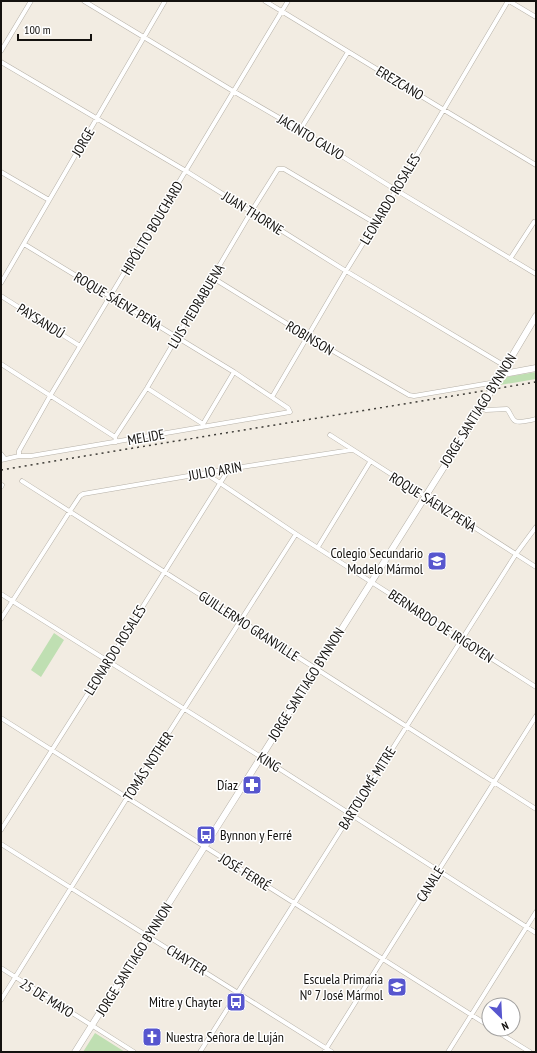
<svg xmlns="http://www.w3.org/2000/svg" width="537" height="1053" viewBox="0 0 537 1053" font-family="'PT Sans Narrow',sans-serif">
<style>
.green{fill:#bfdfb2}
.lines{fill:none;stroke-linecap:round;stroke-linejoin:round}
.street-casing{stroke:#b6b1a8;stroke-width:5}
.secondary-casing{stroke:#b6b1a8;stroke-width:7}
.street{stroke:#fff;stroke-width:4}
.secondary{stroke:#fff;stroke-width:6}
.rail{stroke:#3e3c37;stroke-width:1.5;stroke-dasharray:2 4;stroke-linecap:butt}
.labels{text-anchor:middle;stroke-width:3;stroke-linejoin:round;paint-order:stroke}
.street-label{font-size:14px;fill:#14120f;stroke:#fff}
.poi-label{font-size:14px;fill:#14120f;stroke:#fff;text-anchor:end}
</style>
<rect width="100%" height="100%" fill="#f2ece2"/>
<path class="green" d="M536 372V379L500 385 507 377Z
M54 633 64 640 41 677 31 670Z
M95 1033 125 1052H83Z"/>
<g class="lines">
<defs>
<path id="street" d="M84 1 233 91 300 130 396 190 536 274
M265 1 444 110 536 165
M509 1 536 17
M1 51 31 1
M1 62 186 171 346 271 505 366
M300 130 348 52
M1 172 49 200
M510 259 534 222
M213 278 307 336 409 395 414 396 496 382
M1 283 165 1
M1 296 80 346
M1 364 115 437
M147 388 203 424
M272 397 346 271 396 190 508 1
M481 407 486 410 507 409C510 412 511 417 514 420 517 424 531 420 536 419
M203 427V424L234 372
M330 435 536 567
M116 442 115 437 147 388 251 212 278 169H284L375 223
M1 454 5 459
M19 456V451L50 396 288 1
M1 460 19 456H31L290 412 288 408 234 372 24 244
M205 473 296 534 536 687
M22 481 536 809
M1 487 2 485
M318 547 370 462
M1 594 261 757 536 933
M1 619 70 511 80 496 83 494 229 469 351 450
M1 718 489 1026
M1 830 108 662 229 469
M1 844 332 1052
M1 968 134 1052
M1 1000 127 798 296 534
M493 1029 530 1052
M200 1052 516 554 536 527
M324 1052 536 716
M448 1052 536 912"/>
<path id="secondary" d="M502 372 509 373 536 368
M75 1052 478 413 536 316"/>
</defs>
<use href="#street" class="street-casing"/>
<use href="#secondary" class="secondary-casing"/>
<use href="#street" class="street"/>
<use href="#secondary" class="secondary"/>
<path class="rail" d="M1 470C179 440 358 412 536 382"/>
</g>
<defs>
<symbol id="school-square" viewBox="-11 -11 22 22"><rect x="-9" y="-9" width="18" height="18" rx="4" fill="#5756ce" stroke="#fff"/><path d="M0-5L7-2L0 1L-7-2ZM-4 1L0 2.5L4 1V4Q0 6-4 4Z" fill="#fff"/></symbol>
<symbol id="pharmacy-square" viewBox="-11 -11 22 22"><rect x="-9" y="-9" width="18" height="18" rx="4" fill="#5756ce" stroke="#fff"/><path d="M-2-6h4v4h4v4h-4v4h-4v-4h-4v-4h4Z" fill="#fff"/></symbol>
<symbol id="bus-square" viewBox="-11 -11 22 22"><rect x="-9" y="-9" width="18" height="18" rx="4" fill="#5756ce" stroke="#fff"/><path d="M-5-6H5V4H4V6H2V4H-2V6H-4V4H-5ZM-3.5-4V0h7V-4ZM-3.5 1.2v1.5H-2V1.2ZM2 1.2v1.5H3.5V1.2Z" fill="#fff"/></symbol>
<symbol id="church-square" viewBox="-11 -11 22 22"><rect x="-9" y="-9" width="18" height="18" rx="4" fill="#5756ce" stroke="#fff"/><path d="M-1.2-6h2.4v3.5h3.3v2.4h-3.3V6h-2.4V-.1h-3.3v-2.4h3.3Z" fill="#fff"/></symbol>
</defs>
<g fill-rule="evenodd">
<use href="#school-square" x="426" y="550" width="22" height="22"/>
<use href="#pharmacy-square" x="241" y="774" width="22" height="22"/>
<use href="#bus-square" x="195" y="824" width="22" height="22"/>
<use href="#school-square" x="386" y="976" width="22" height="22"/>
<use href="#bus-square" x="225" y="991" width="22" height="22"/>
<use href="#church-square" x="141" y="1026" width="22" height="22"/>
</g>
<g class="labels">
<g class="street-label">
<text transform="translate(400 83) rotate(31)" y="5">EREZCANO</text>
<text transform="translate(311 137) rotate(31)" y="5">JACINTO CALVO</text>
<text transform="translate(83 142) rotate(-60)" y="5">JORGE</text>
<text transform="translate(390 199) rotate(-59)" y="5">LEONARDO ROSALES</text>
<text transform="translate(253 213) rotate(32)" y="5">JUAN THORNE</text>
<text transform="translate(152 228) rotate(-59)" y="5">HIPÓLITO BOUCHARD</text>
<text transform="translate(118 301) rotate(31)" y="5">ROQUE SÁENZ PEÑA</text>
<text transform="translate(196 306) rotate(-59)" y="5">LUIS PIEDRABUENA</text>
<text transform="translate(41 321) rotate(32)" y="5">PAYSANDÚ</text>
<text transform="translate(310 338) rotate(31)" y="5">ROBINSON</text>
<text transform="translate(478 410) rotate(-58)" y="5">JORGE SANTIAGO BYNNON</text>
<text transform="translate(146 437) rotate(-10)" y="5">MELIDE</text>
<text transform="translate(215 471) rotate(-10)" y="5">JULIO ARIN</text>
<text transform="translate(433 502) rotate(32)" y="5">ROQUE SÁENZ PEÑA</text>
<text transform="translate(249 626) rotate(33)" y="5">GUILLERMO GRANVILLE</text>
<text transform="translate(441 626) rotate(33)" y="5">BERNARDO DE IRIGOYEN</text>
<text transform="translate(115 650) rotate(-58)" y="5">LEONARDO ROSALES</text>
<text transform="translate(306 684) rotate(-58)" y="5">JORGE SANTIAGO BYNNON</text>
<text transform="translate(269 762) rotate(32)" y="5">KING</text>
<text transform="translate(148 766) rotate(-57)" y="5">TOMÁS NOTHER</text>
<text transform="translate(367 788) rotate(-58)" y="5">BARTOLOMÉ MITRE</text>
<text transform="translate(245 872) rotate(32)" y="5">JOSÉ FERRÉ</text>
<text transform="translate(430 884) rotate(-58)" y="5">CANALE</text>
<text transform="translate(134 959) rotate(-58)" y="5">JORGE SANTIAGO BYNNON</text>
<text transform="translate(187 960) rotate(32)" y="5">CHAYTER</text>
<text transform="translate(47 998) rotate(32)" y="5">25 DE MAYO</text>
</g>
<g class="poi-label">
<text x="423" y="558">Colegio Secundario<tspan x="423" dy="16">Modelo Mármol</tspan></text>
<text x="238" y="790">Díaz</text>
<text x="220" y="840" text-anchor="start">Bynnon y Ferré</text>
<text x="383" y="984">Escuela Primaria<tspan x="383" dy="16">Nº 7 José Mármol</tspan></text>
<text x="222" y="1007">Mitre y Chayter</text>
<text x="166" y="1042" text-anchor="start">Nuestra Señora de Luján</text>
</g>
</g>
<rect width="537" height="1053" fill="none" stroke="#14120f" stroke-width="4"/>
<g transform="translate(501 1017) rotate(156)"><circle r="19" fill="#ffffff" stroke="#a1a09f"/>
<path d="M0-3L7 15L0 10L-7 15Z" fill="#5756ce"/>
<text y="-6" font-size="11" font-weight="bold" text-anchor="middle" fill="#14120f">N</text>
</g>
<path d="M18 34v6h73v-6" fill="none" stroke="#14120f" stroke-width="2"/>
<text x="24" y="34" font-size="12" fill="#14120f" stroke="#ffffff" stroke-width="3" paint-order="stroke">100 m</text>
</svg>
